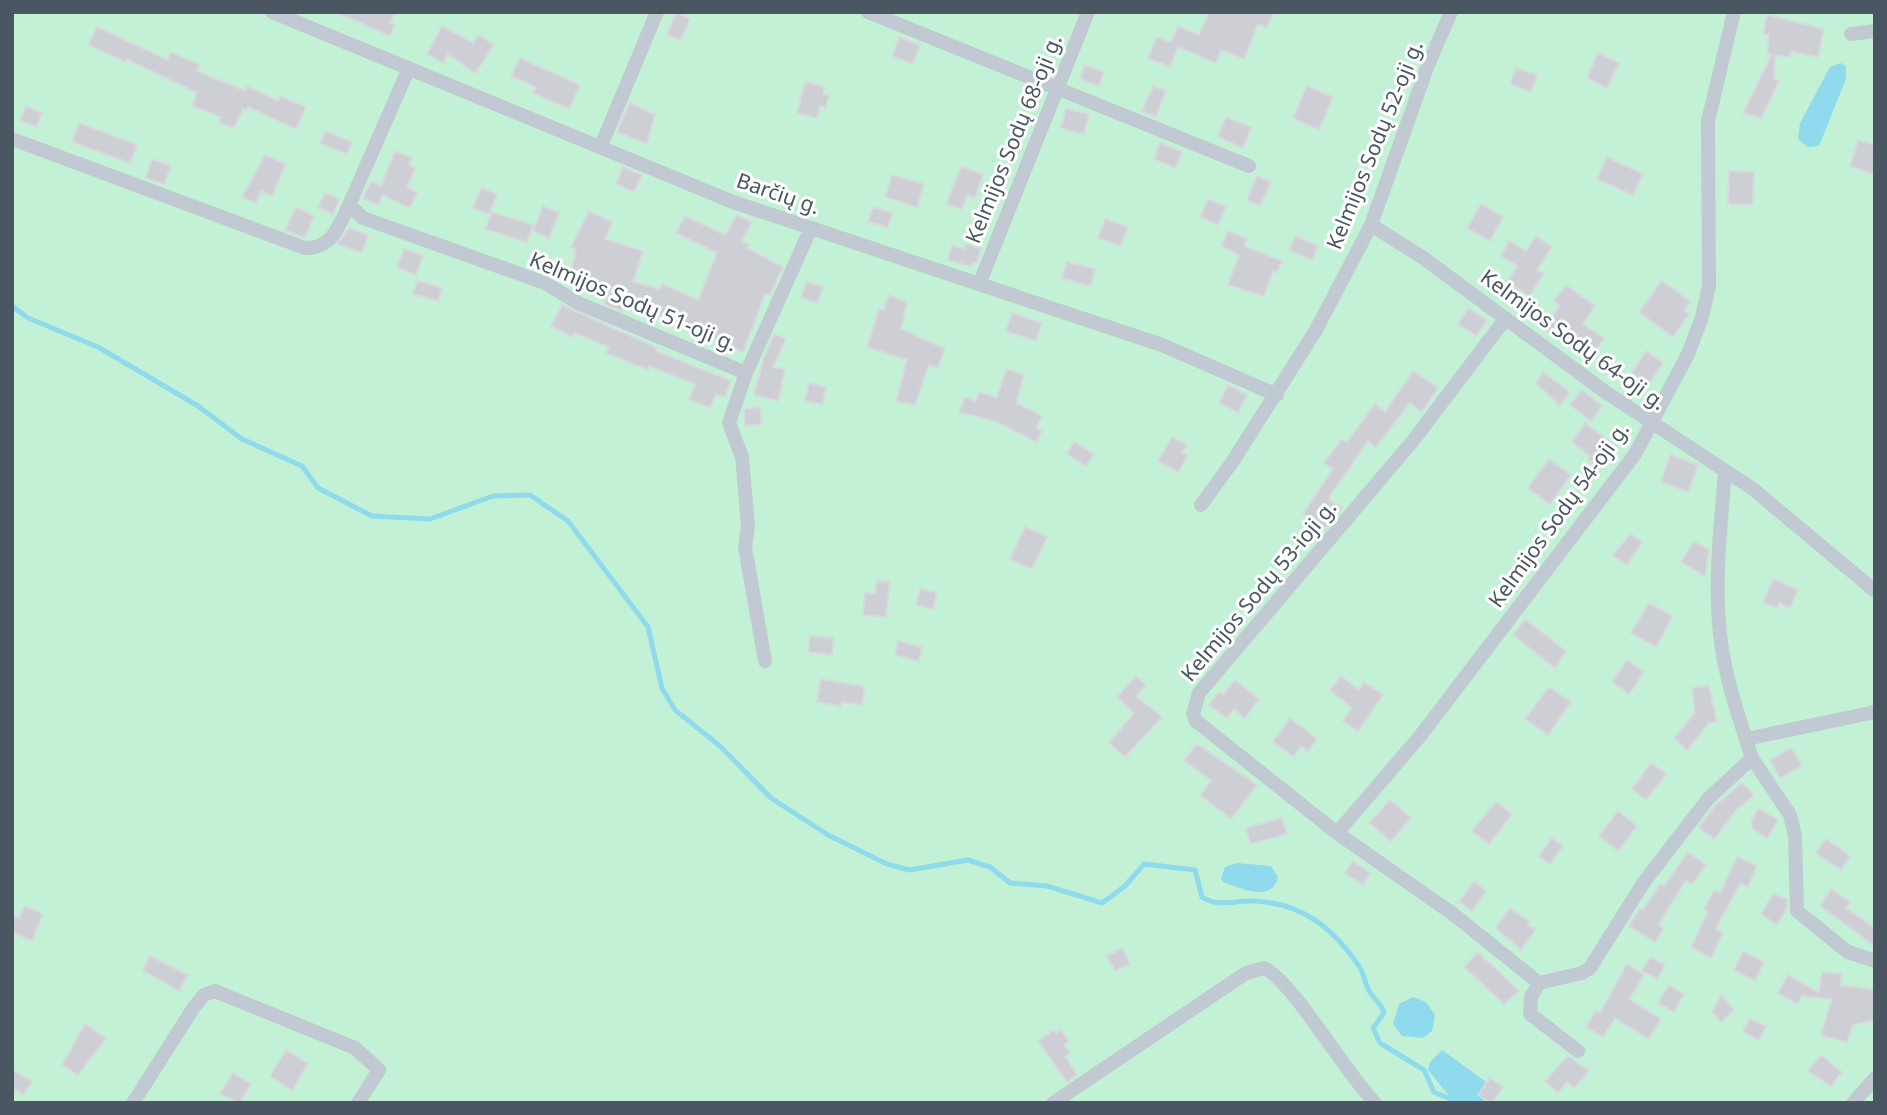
<svg xmlns="http://www.w3.org/2000/svg" width="1887" height="1115" viewBox="0 0 1887 1115" font-family="'Noto Sans',sans-serif">
<style>
.green{fill:#c3f1d5}
.water{fill:#90daee}
.lines{fill:none;stroke-linecap:round;stroke-linejoin:round}
.stream{stroke:#90daee;stroke-width:5}
.building{fill:#cdcfd5;stroke:#d7d9de;stroke-width:2}
.minor{stroke:#c1cad2;stroke-width:14}
.labels{text-anchor:middle;stroke-width:6;stroke-linejoin:round;paint-order:stroke}
.street-label{font-size:21px;fill:#4a5661;stroke:#fff}
</style>
<rect width="100%" height="100%" fill="#f5f3f3"/>
<path class="green" d="M12 12H1875V1103H12Z"/>
<path class="water" d="M1841 63 1846 66V79L1819 146 1808 147 1798 139 1800 123 1830 67Z
M1237 863 1271 866 1278 877C1272 903 1243 889 1223 882L1221 878 1225 867Z
M1413 997 1426 1002 1435 1015 1432 1031 1423 1038 1402 1036 1393 1024 1399 1004Z
M1442 1050 1489 1084 1483 1103H1455L1428 1070 1430 1062Z"/>
<g class="lines">
<path class="stream" d="M12 306 28 318 98 347 198 406 242 439 302 466 318 488 372 516 430 519 493 496 530 495 568 521 648 627 662 688 675 710 720 746 771 798 828 835 887 864 909 870 968 860 990 867 1010 883 1047 886 1102 903 1125 886 1144 864 1195 870 1202 897C1218 908 1236 900 1254 901 1302 903 1332 927 1359 966 1364 974 1365 983 1369 991 1374 999 1382 1004 1384 1013L1373 1028 1380 1043 1424 1070 1434 1092 1460 1103"/>
</g>
<path class="building" d="M336 12H395L390 22 395 25 390 36Z
M1209 12H1274L1267 28 1258 24 1244 59 1221 50 1216 63 1178 47 1170 67 1148 58 1157 37 1171 42 1178 26 1199 35Z
M676 13 690 19 681 40 667 35Z
M1767 15 1824 29 1818 57 1791 51 1790 57 1775 55 1774 78 1779 81 1761 118 1743 113 1772 54 1767 53 1769 35 1763 34Z
M442 26 473 43 479 35 494 45 475 73 448 54 443 63 427 54Z
M97 27 167 60 171 52 200 65 197 71 245 91 247 86 278 101 280 96 306 107 296 129 248 107 246 111 243 109 234 128 219 122 221 117 192 106 197 93 127 59 126 62 88 45Z
M899 37 920 45 913 64 892 56Z
M1598 53 1619 63 1607 88 1587 78Z
M520 58 580 85 569 109 533 93 536 87 511 76Z
M1085 65 1104 72 1099 86 1080 79Z
M1516 68 1537 75 1531 92 1510 84Z
M805 82 825 87 823 94 829 95 826 108 820 106 817 118 797 113Z
M1153 86 1166 91 1156 117 1142 111Z
M1307 86 1333 97 1319 130 1293 118Z
M629 103 655 114 647 144 617 132Z
M26 106 42 113 36 127 20 120Z
M1066 109 1089 114 1084 134 1061 128Z
M1226 117 1251 127 1243 148 1218 137Z
M79 123 137 145 130 163 72 142Z
M325 131 352 142 347 154 320 143Z
M1858 140 1875 145V174L1850 167Z
M1160 143 1182 152 1175 168 1154 159Z
M395 151 412 158 409 165 415 168 407 187 417 193 410 208 383 195 378 205 363 198 371 181 381 186Z
M265 155 286 164 272 196 261 191 256 203 242 197Z
M1607 157 1643 174 1633 195 1597 179Z
M152 159 171 166 164 184 146 178Z
M623 167 642 175 634 192 616 184Z
M961 167 983 174 975 198 967 195 962 209 946 204Z
M1729 171 1754 172 1753 204H1728Z
M892 175 924 184 917 207 885 197Z
M1257 176 1271 182 1260 206 1247 200Z
M481 188 497 194 489 214 473 208Z
M325 193 339 199 333 214 318 207Z
M1208 199 1226 207 1218 225 1200 217Z
M1481 204 1503 217 1490 241 1467 228Z
M543 206 559 213 549 238 533 231Z
M296 207 314 216 305 238 285 230Z
M873 207 892 213 888 227 868 222Z
M589 211 612 222 605 239 643 251 633 282 660 289 662 284 698 300 717 253 676 233 685 216 725 235 737 215 752 222 742 241 749 245 747 248 783 267 770 295 765 294 743 352 650 310 652 306 628 299 622 311 604 304 611 290 569 281 576 249 571 247Z
M492 212 533 225 527 242 485 229Z
M1105 219 1128 227 1120 246 1098 238Z
M349 228 368 235 362 253 337 244Z
M1228 231 1247 239 1244 246 1282 261 1277 273 1273 271 1264 296 1228 285 1239 255 1221 246Z
M1295 236 1318 246 1312 260 1289 250Z
M1536 236 1552 247 1537 270 1544 274 1529 296 1507 281 1518 266 1501 256 1509 241 1526 251Z
M966 244 981 249 977 262 969 266 948 260 952 245 964 249Z
M404 249 423 256 416 275 397 267Z
M1067 262 1095 269 1091 286 1062 278Z
M418 281 442 288 438 301 412 294Z
M1662 281 1690 301 1684 311 1689 314 1673 337 1639 312Z
M806 282 823 287 818 303 801 298Z
M1566 285 1595 306 1583 324 1604 338 1590 359 1544 329 1560 306 1554 301Z
M889 295 907 302 901 329 945 349 938 368 929 365 915 405 896 401 907 360 867 347 879 309 884 310Z
M562 305 657 348 656 351 731 381 725 397 716 394 710 408 689 399 695 384 649 366 648 370 606 353 609 347 574 333 572 337 551 326Z
M1469 308 1487 321 1476 336 1458 324Z
M1012 313 1042 323 1036 341 1006 331Z
M774 334 786 339 773 367 785 369 778 401 754 395 763 360Z
M1646 351 1663 363 1649 384 1632 373Z
M1006 369 1024 375 1016 403 1042 416 1036 428 1042 431 1036 442 997 422 959 412 965 397 976 401 979 392 997 398Z
M1413 371 1438 388 1422 412 1410 403 1376 447 1368 441 1328 499 1342 508 1325 529 1303 514 1333 469 1324 463 1342 439 1347 442 1375 404 1385 412Z
M1543 372 1570 392 1560 406 1536 383Z
M809 383 826 387 823 404 805 401Z
M1228 385 1247 395 1238 413 1219 403Z
M1582 390 1602 406 1591 421 1570 405Z
M760 407 762 424 745 426 744 409Z
M1585 423 1616 446 1599 468 1588 459 1590 456 1572 442Z
M1172 437 1187 445 1182 452 1188 456 1178 472 1158 461Z
M1074 442 1094 454 1086 466 1067 454Z
M1670 455 1698 465 1688 492 1661 482Z
M1549 459 1571 475 1550 504 1528 488Z
M1025 527 1047 537 1032 569 1010 559Z
M1631 534 1642 542 1627 565 1612 555Z
M1694 541 1709 550 1705 576 1681 562Z
M1773 579 1798 590 1790 608 1779 603 1777 608 1763 602Z
M877 581 890 582 886 617 863 615 865 593 875 594Z
M920 589 937 593 933 609 916 605Z
M1649 603 1673 616 1656 647 1631 633Z
M1525 619 1566 651 1555 668 1513 635Z
M810 636 834 638 832 655 808 652Z
M898 641 922 647 919 661 895 655Z
M1627 660 1644 672 1629 694 1612 682Z
M1136 676 1146 685 1136 696 1162 717 1125 757 1109 743 1134 713 1117 697Z
M1341 676 1359 690 1364 682 1383 695 1358 731 1343 721 1352 708 1330 690Z
M821 679 865 687 862 705 842 702 841 706 817 702Z
M1235 680 1259 699 1245 718 1234 709 1227 718 1209 705 1219 692 1223 695Z
M1709 686 1717 722 1709 723 1687 750 1674 738 1695 713 1692 688Z
M1549 687 1571 702 1548 735 1525 719Z
M1290 718 1317 739 1308 751 1301 746 1294 757 1273 742Z
M1197 744 1257 785 1231 819 1200 795 1211 781 1184 760Z
M1791 748 1802 766 1780 778 1770 760Z
M1651 763 1666 774 1646 800 1632 789Z
M1742 783 1754 795 1737 809 1714 839 1699 827 1715 806Z
M1390 800 1411 818 1391 841 1369 823Z
M1496 802 1512 814 1489 844 1472 831Z
M1758 808 1778 820 1767 838 1753 829 1751 823Z
M1618 811 1637 826 1618 851 1599 836Z
M1282 818 1287 834 1250 844 1246 828Z
M1552 838 1563 846 1550 864 1539 856Z
M1826 839 1850 856 1841 870 1816 853Z
M1688 852 1706 865 1692 884 1686 880 1659 924 1663 929 1655 942 1629 926 1640 909 1643 910 1660 884 1664 886Z
M1737 857 1757 866 1748 887 1740 883 1716 929 1723 933 1711 958 1691 947 1708 912 1704 909 1714 890 1720 893Z
M1353 861 1370 873 1363 885 1345 873Z
M1474 881 1486 891 1472 911 1459 902Z
M1831 889 1850 902 1846 908 1875 928V946L1820 906Z
M1773 894 1787 899V908L1777 925 1761 914Z
M25 906 43 914 32 941 12 932V916L19 918Z
M1510 908 1530 922 1528 925 1535 930 1521 950 1496 928Z
M1122 948 1130 964 1115 971 1107 956Z
M1743 951 1764 962 1755 981 1734 970Z
M1478 952 1519 991 1504 1004 1464 967Z
M150 956 188 975 179 991 143 970Z
M1650 957 1665 965 1657 979 1642 971Z
M1627 964 1644 975 1629 999 1661 1019 1649 1039 1615 1018 1603 1037 1586 1027 1596 1011 1600 1013Z
M1822 972 1842 974 1840 985 1875 990V1020L1853 1025 1847 1042 1821 1035 1832 999 1802 996 1797 1004 1778 993 1788 975 1819 993Z
M1669 985 1684 994 1674 1012 1658 1003Z
M1721 995 1734 1010 1721 1022 1712 1012Z
M1750 1019 1767 1026 1758 1040 1743 1031Z
M85 1024 106 1038 78 1075 62 1065Z
M1054 1030 1056 1033 1061 1030 1069 1041 1064 1045 1070 1053 1065 1056 1077 1075 1067 1082 1038 1041Z
M286 1050 308 1064 292 1090 270 1076Z
M1821 1055 1842 1072 1831 1086 1808 1071Z
M1568 1056 1589 1071 1574 1088 1567 1082 1558 1093 1545 1081Z
M12 1069 32 1082 23 1095 12 1087Z
M233 1073 251 1084 239 1103 220 1094Z
M1490 1078 1503 1087 1492 1103 1478 1095Z"/>
<g class="lines">
<path class="minor" d="M272 12 733 202 1162 345 1277 395
M868 12 1249 166
M1851 34 1875 31
M12 139 305 248C332 249 339 226 349 205L363 218 545 283 578 303 746 373 729 423 742 457 748 526 745 547 765 661
M601 146 657 12
M349 205 409 68
M1371 225 1422 257 1604 391 1753 489 1875 591
M980 282 1088 12
M1506 318 1412 442 1199 693 1193 714 1196 721 1337 833 1453 914 1539 983
M746 373 811 228
M1201 505 1233 461 1316 330 1371 225 1428 65 1451 12
M1746 739 1875 712
M1752 758 1790 815 1795 836 1797 911 1848 952 1875 961
M1337 833 1421 735 1635 454 1688 354 1702 317 1709 286 1708 121 1734 12
M1578 1051 1530 1014 1531 997 1539 983 1582 973 1590 968 1644 882 1708 799 1752 758C1739 717 1724 676 1720 633 1714 580 1721 524 1725 471
M133 1103 194 1007 204 995 215 991 355 1048 379 1070 358 1103
M1053 1103 1246 973 1264 968C1291 979 1346 1074 1375 1103
M1853 1103 1875 1078"/>
</g>
<g class="labels">
<g class="street-label">
<text transform="translate(1014 139) rotate(-68)" y="7">Kelmijos Sodų 68-oji g.</text>
<text transform="translate(1375 145) rotate(-68)" y="7">Kelmijos Sodų 52-oji g.</text>
<text transform="translate(778 194) rotate(19)" y="7">Barčių g.</text>
<text transform="translate(633 302) rotate(23)" y="7">Kelmijos Sodų 51-oji g.</text>
<text transform="translate(1573 340) rotate(36)" y="7">Kelmijos Sodų 64-oji g.</text>
<text transform="translate(1559 515) rotate(-54)" y="7">Kelmijos Sodų 54-oji g.</text>
<text transform="translate(1259 591) rotate(-50)" y="7">Kelmijos Sodų 53-ioji g.</text>
</g>
</g>
<rect width="1887" height="1115" fill="none" stroke="#4a5661" stroke-width="28"/>
</svg>
